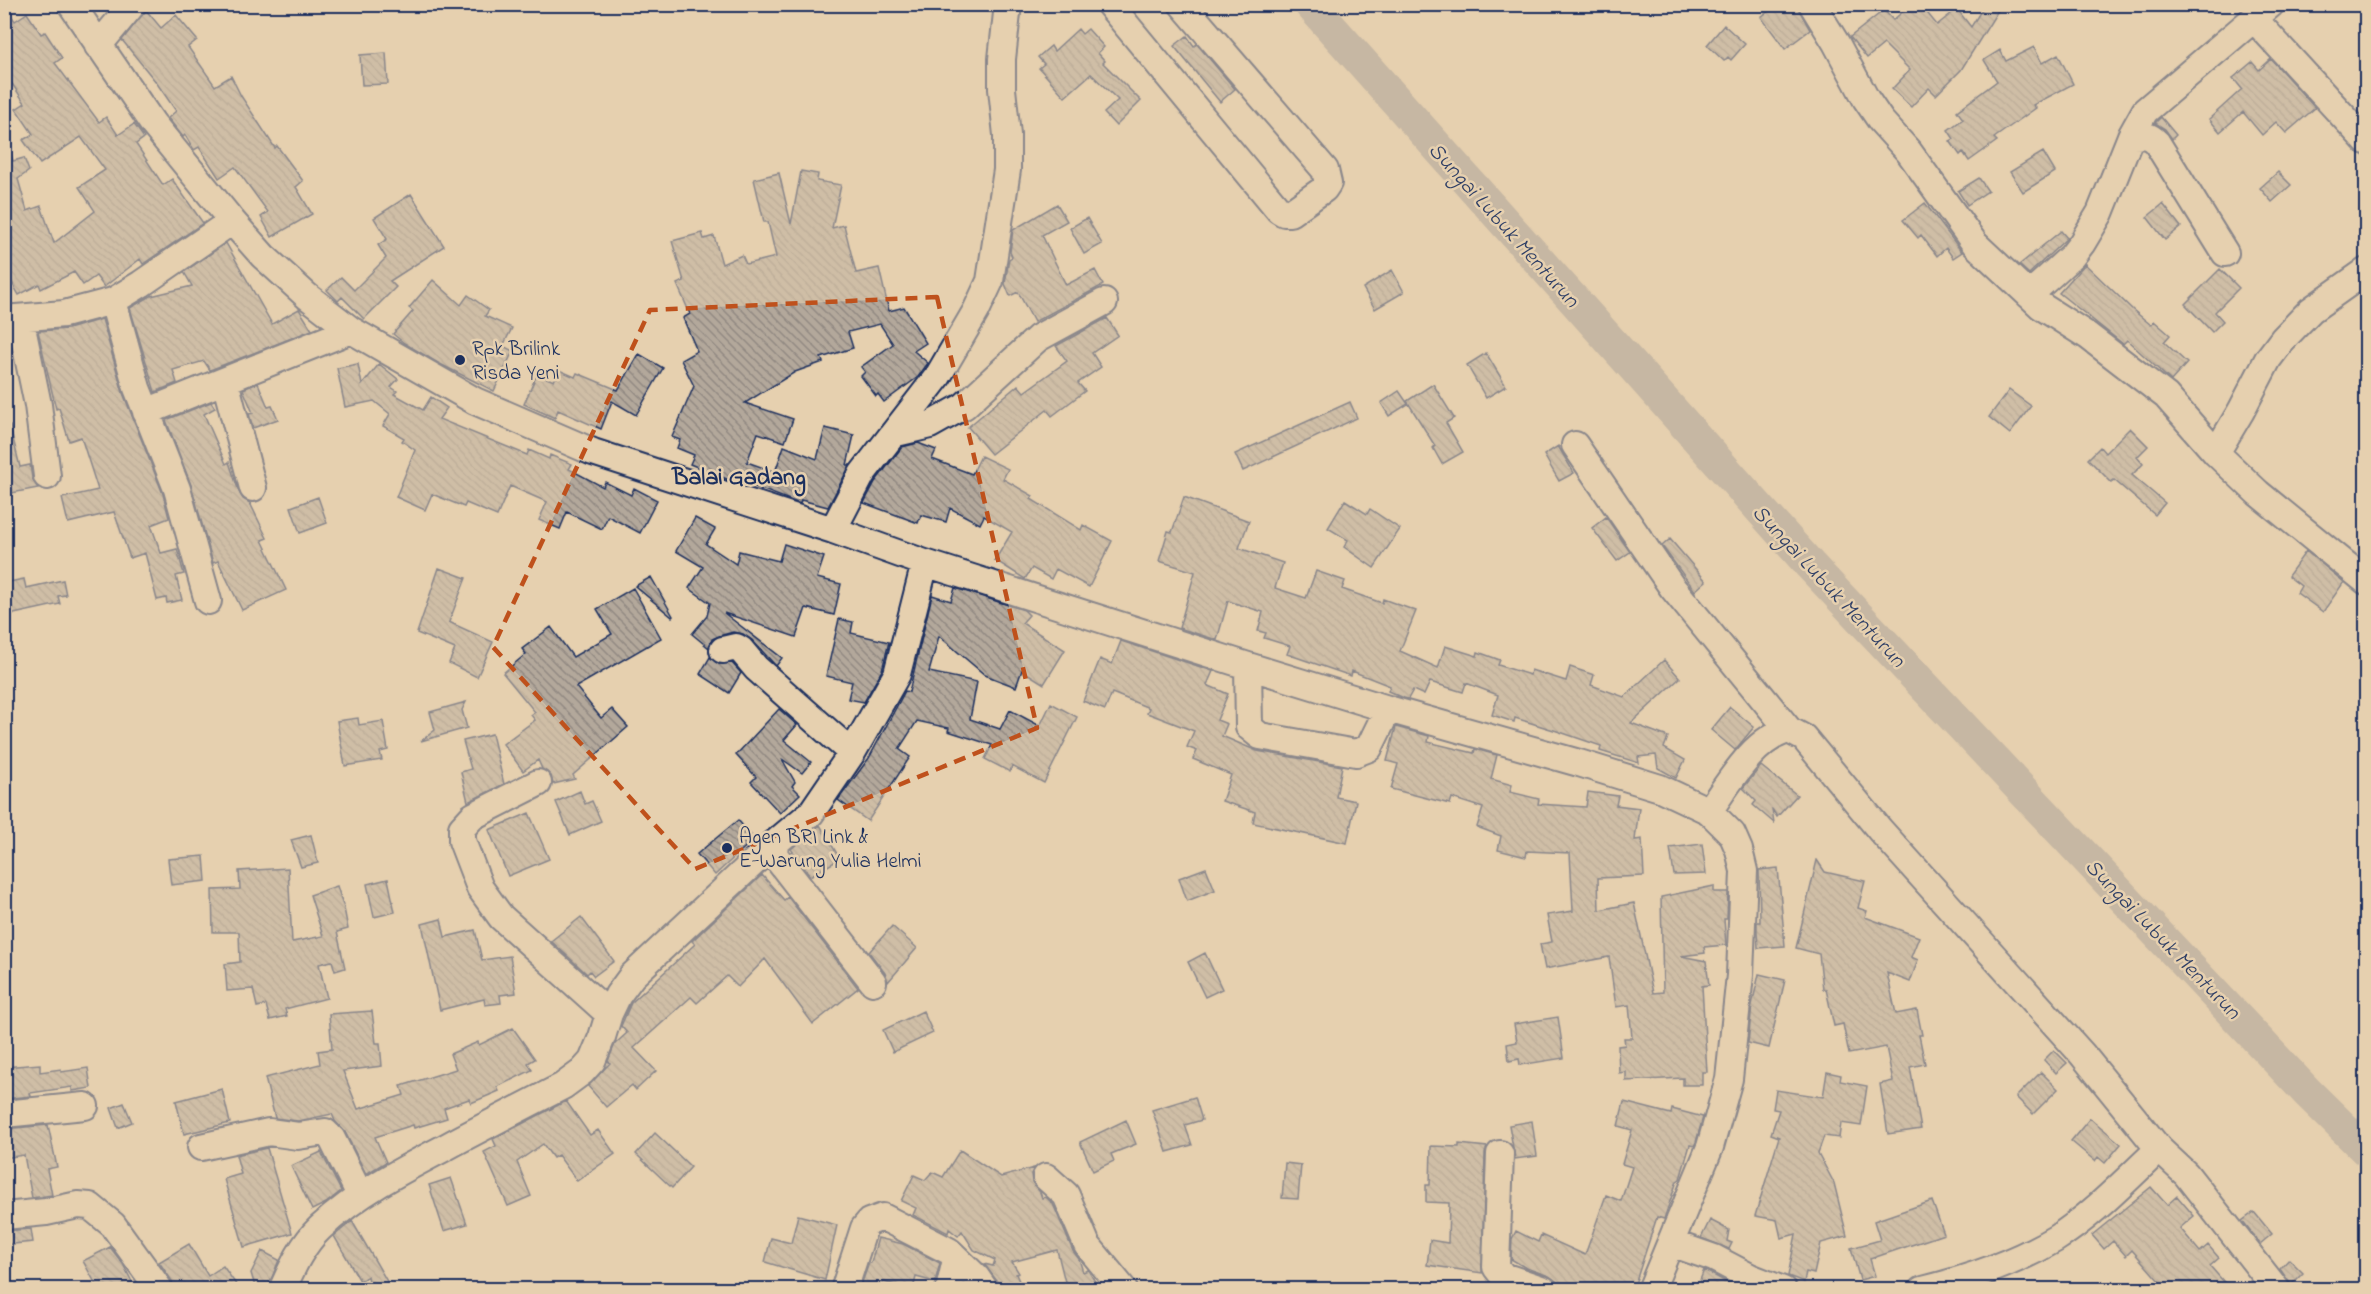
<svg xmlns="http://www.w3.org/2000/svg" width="2371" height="1294" viewBox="0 0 2371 1294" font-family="'Indie Flower',sans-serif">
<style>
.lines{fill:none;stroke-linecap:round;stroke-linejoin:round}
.river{stroke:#a09994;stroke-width:33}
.building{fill:url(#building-back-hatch);stroke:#1b2f5e;stroke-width:1.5}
.minor-casing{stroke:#1b2f5e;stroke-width:30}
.minor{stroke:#e6d0af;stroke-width:26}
.marked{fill:none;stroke:#bf511c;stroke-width:4.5;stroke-dasharray:12 8;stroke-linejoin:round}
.poi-dot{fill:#1b2f5e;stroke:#e6d0af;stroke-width:2}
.labels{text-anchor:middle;stroke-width:5;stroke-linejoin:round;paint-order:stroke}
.poi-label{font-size:21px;fill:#1b2f5e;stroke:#e6d0af;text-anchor:start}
.water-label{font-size:22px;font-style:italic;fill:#2f3f66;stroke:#e6d0af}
.quarter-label{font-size:24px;font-weight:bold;fill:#1b2f5e;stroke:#e6d0af}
</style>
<defs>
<pattern id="building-back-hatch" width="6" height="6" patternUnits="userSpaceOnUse" patternTransform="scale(1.5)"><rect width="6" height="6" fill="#b3a89b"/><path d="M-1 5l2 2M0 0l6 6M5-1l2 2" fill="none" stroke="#918982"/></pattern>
</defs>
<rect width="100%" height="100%" fill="#e6d0af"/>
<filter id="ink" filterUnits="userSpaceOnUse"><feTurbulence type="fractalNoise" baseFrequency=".0167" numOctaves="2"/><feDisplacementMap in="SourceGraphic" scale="12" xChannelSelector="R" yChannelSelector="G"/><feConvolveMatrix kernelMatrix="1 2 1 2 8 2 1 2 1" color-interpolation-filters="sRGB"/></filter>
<g filter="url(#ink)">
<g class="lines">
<path class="river" d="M1310 4 1810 565 2307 1092 2366 1150"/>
</g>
<path class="building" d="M1778 4H1796L1810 30 1785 49 1761 17Z
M1912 4H1920L1937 25 1957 9 1971 27 1985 4H2002L1961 70 1936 95 1929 88 1911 107 1892 89 1910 70 1884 44 1867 58 1850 37 1884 10 1893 20Z
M4 5 15 21 27 13 41 34 45 32 62 58 55 63 99 122 106 117 118 135 134 124 144 138 136 144 163 185 172 179 203 223 143 264 140 259 104 287 96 276 83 285 74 272 41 289 39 284 19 295 4 269V148H9L13 161 24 158 29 171 18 179 27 211 41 206 54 243 95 211 79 187 105 170 81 137 40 164 23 140 33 134 16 109 25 103 4 72Z
M146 10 161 28 176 15 197 40 188 47 215 86 231 76 241 96 275 148 277 146 303 181 296 187 312 214 272 237 261 217 268 212 235 167 219 178 199 147 194 150 185 135 183 137 168 118 176 111 156 82 122 40Z
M1724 25 1745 44 1731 60 1728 57 1724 61 1707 45Z
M1078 29 1082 34 1088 29 1104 47 1098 53 1105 61 1103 63 1141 101 1116 126 1104 113 1118 100 1091 74 1065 97 1039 68 1044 64 1038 57 1051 46 1054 51Z
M1187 36 1194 46 1197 44 1235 89 1220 102 1174 46Z
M2034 47 2042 63 2058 54 2073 84 2033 105 2036 108 1994 138 1997 141 1969 161 1963 152 1960 155 1950 141 1954 139 1948 130 1963 119 1957 111 1997 81 1984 60 2000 50 2006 61Z
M386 53 388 84 362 85 360 55Z
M2271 59 2315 108 2286 133 2276 122 2262 135 2243 112 2220 132 2209 119 2242 89 2233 78 2252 62 2259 70Z
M2161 117 2176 135 2172 139 2165 129 2155 123Z
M2043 152 2055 172 2023 192 2010 172Z
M801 171 818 174 817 181 841 185 832 228 844 225 856 273 879 268 889 311 904 307 926 343 914 351 928 363 918 377 884 402 878 394 876 396 861 376 865 372 861 367 893 344 880 324 848 332 853 348 821 358 823 362 795 372 745 403 793 419 785 442 758 433 747 462 775 472 784 446 817 459 825 428 854 435 847 465H850L828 507 801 500 800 504 740 481 739 484 690 464 694 455 677 448 680 440 672 437 694 386 681 360 697 351 683 318 690 314 677 284 684 281 672 241 702 233 704 239 714 236 722 264 742 255 746 264 776 257 768 222H764L754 179 779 173 791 224Z
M2278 172 2291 185 2272 202 2260 188Z
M1979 178 1988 191 1967 205 1958 191Z
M411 194 444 246 390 281 396 287 364 319 342 297 338 301 327 290 341 277 354 290 386 258 378 245 387 239 374 218Z
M1925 203 1962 252 1953 258 1946 248 1937 256 1921 235 1918 238 1903 220Z
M1057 204 1067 221 1042 235 1066 285 1095 270 1103 285 1034 322 1018 292 1010 296 1005 284 1009 259 1012 257 1010 252 1013 230Z
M2163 204 2181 227 2165 240 2147 217Z
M1087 218 1102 244 1084 254 1070 228Z
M2061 231 2067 238 2029 274 2019 265Z
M226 243 272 324 299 309 312 330 210 370 204 361 173 370 177 383 155 392 130 308 151 296 192 286 184 272Z
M2085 264 2133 310 2151 325 2154 321 2170 335 2164 342 2187 363 2171 381 2127 340 2123 344 2059 293Z
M2220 269 2239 288 2215 312 2223 321 2212 332 2185 304Z
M1392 270 1404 292 1375 309 1363 288Z
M433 280 461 305 468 295 489 310 485 316 512 328 503 346 513 351 494 391 438 363 404 343 393 334 413 311 409 308Z
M1107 318 1118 335 1092 353 1101 367 1078 383 1085 391 1052 416 1047 410 991 454 968 427 1018 385 1024 392 1067 361 1056 346Z
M102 319 123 393 163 494 169 518 151 525 161 553 177 549 184 574 176 576 182 600 167 603 166 598 157 600 145 553 130 558 114 512 68 523 62 498 98 490 81 437 69 441 59 408 56 409 38 331 68 329Z
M1486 353 1506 386 1486 398 1467 365Z
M639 354 663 368 636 415 612 401 601 429 558 410 555 418 524 404 537 374 554 381 559 370 575 377 577 373 618 390Z
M358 364 362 385 379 364 398 379 391 387 397 391 394 394 423 410 431 397 447 408 439 419 527 455 529 450 549 459 550 455 572 464 569 469 603 487 605 482 631 495 634 488 657 500 640 533 608 516 602 529 567 512 560 529 539 520 547 502 510 486 497 516 466 503 464 507 432 494 425 510 396 497 415 450 402 441 404 438 383 426 390 414 374 401 345 407 337 368Z
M258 383 268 407 272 406 278 419 253 428 249 414 253 413 243 389Z
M1433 384 1454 418 1446 423 1463 452 1442 464 1433 448 1435 446 1407 401Z
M2009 390 2031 406 2010 434 1989 417Z
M1399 391 1408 404 1389 416 1381 403Z
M211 402 215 408 204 414 226 464 229 462 239 492 243 499 250 503 267 538 262 540 286 590 242 610 218 561 213 563 191 485 166 420Z
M1350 402 1357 418 1243 471 1235 454Z
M4 426H10L20 467 30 465 32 478 38 488 7 494 4 483Z
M2130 428 2148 446 2137 457 2143 464 2132 475 2165 503 2155 515 2114 480 2111 482 2088 459 2100 447 2105 453Z
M918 443 936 450 932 459 972 474 981 456 1008 469 1003 479 1033 496 1031 499 1081 530 1083 525 1112 541 1089 587 1056 569 1051 579 1032 568 1025 579 995 560 1012 532 984 516 980 524 950 508 946 522 921 515 918 523 864 503 875 482 902 447Z
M1558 446 1574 473 1559 481 1544 455Z
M318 497 327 523 300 533 291 507Z
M1184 497 1249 521 1239 548 1283 563 1275 588 1306 598 1316 571 1345 581 1342 589 1382 603 1383 599 1416 611 1400 651 1438 668 1445 646 1477 656 1478 652 1500 660 1498 665 1530 675 1531 670 1566 681 1570 667 1594 675 1591 685 1624 697 1664 660 1680 678 1631 723 1668 737 1664 748 1685 760 1676 778 1658 768 1656 755 1638 757 1639 763 1600 751 1601 746 1557 731 1515 718 1514 722 1492 715 1498 695 1466 683 1463 692 1430 682 1424 695 1413 690 1408 699 1404 698 1388 691 1390 686 1352 671 1351 676 1287 654 1290 646 1264 638 1266 633 1258 631 1263 612 1228 601 1217 640 1179 628 1195 572 1159 561 1168 531 1172 532Z
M1345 500 1367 514 1370 509 1400 529 1374 568 1344 547 1348 540 1328 528Z
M1606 517 1630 552 1617 561 1592 528Z
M695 518 715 529 706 544 736 564 739 551 779 561 784 544 824 557 817 578 841 584 834 615 806 608 796 637 724 613 782 658 776 666 752 640 743 634 733 632 719 636 712 639 709 648 692 634 707 616 710 603 689 588 703 567 676 551Z
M1670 539 1706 581 1695 591 1662 546Z
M2306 551 2344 582 2323 612 2297 593 2301 586 2288 576Z
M439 568 466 578 449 622 493 642 477 677 449 663 455 649 417 633Z
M651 577 673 616 672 617 635 586Z
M24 579 26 588 63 580 66 595 58 596 60 604 9 615 4 583Z
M633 588 661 638 576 687 601 718 612 709 628 727 573 775 575 779 553 784 551 776 542 769 538 760 523 771 503 744 535 720 531 715 535 712 503 673 526 654 522 649 551 627 573 657 612 634 597 609Z
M955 588 1024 610 1029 615 1022 623 1065 650 1044 684 1022 670 1016 687 985 675 939 636 929 672 977 682 970 719 1000 729 1010 710 1040 726 1051 703 1077 717 1044 783 1012 766 1010 772 985 759 992 745 948 731 949 728 917 721 899 749 910 757 868 821 838 800 869 758 905 691 909 692 932 595 951 601Z
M839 619 853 622 851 633 889 642 882 670 864 702 848 699 852 682 826 676Z
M1121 641 1213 671 1207 685 1228 694 1217 720 1227 724 1222 736 1257 751 1342 766 1336 797 1356 801 1347 843 1253 823 1255 812 1222 801 1231 775 1193 759 1197 751 1187 747 1194 731 1147 713 1149 708 1112 693 1105 710 1083 701 1100 659 1112 664Z
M710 657 719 664 732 663 741 673 729 693 700 674Z
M466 702 462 710 467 728 421 741 435 730 430 712Z
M1730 707 1754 727 1735 750 1711 730Z
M779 709 797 725 784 740 811 762 802 773 782 759 795 782 792 786 800 794 780 813 751 782 756 777 736 755Z
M358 718 359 725 383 721 388 750 380 752 382 760 345 766 337 721Z
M1396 727 1429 736 1428 742 1474 753 1475 749 1497 755 1491 779 1512 785 1510 792 1539 799 1538 804 1586 807 1588 792 1618 796 1616 805 1639 808 1635 840 1642 839 1644 876 1598 878 1599 910 1634 903 1653 993 1663 992 1661 897 1714 886V892H1728L1727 919H1724L1726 945 1704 947 1705 953 1681 956 1706 961 1709 985 1702 986 1707 1072H1702V1085H1683V1078L1626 1081V1072L1619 1073 1618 1046 1625 1045 1624 1038H1632L1629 1005 1616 1007 1609 957 1545 969 1540 944 1552 942 1547 915 1573 911 1570 853 1527 851 1526 857 1498 850 1501 836 1477 827 1483 808 1452 798 1450 804 1391 789 1398 764 1387 761Z
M492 734 504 784 468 802 461 772 471 769 463 741Z
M1761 766 1797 795 1777 817 1772 809 1774 823 1753 805 1756 801 1743 788Z
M580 791 585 804 592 801 601 821 570 835 556 802Z
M529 813 549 859 508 876 489 830Z
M738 820 754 839 715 875 697 854Z
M820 825 840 859 810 876 791 849Z
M311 835 318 863 301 867 291 840Z
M1702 844 1706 874 1674 875 1670 848Z
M204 856 206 881 171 885 168 859Z
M1817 860 1825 872 1865 881 1858 908 1867 911 1865 917 1919 937 1911 957 1918 960 1910 982 1887 973 1896 1014 1917 1010 1922 1035H1919L1925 1064 1910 1067 1921 1129 1888 1134 1880 1084 1893 1081 1886 1047 1849 1054 1843 1024 1834 1026 1826 989H1823L1819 954 1796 948Z
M288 868 292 942 323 936 310 895 337 886 344 908 348 929 337 932 345 968 335 971 332 961 319 964 327 998 285 1009 287 1016 270 1020 266 1005 257 1007 253 989 227 991 225 964 240 962 239 932H213L212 890 240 889 239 871Z
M1206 868 1215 890 1187 901 1179 878Z
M1778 868 1785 946 1758 948 1757 932V922H1760L1759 870Z
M762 875 784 900 788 897 858 988 813 1024 765 959 738 987 727 976 697 1003 691 997 634 1048 656 1071 636 1090 632 1085 606 1107 588 1086 610 1063 608 1061 615 1044 627 1033 621 1026 631 1003 695 944 692 941Z
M388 879 395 912 374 917 367 884Z
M581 917 614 961 594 976 590 971 587 974 551 941Z
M441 919 445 937 475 930 482 960 510 956 516 993 500 995 501 1003 485 1005 484 999 440 1010 422 924Z
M892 926 917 948 888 982 885 973 869 952Z
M1205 953 1222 989 1205 997 1188 962Z
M1759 974 1785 980 1769 1048 1748 1043 1752 1005Z
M372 1011 376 1043H380L382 1066 343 1071 358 1109 404 1095 401 1086 456 1069 450 1054 478 1042 479 1045 513 1028 535 1059 528 1063 532 1070 497 1087 499 1091 471 1103 469 1099 444 1108 447 1118 414 1128 413 1125 375 1137 386 1162 366 1174 345 1132 335 1121 332 1114 298 1121 275 1118 265 1078 320 1064 318 1051 332 1049 329 1014Z
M923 1011 933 1033 893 1052 883 1030Z
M1558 1017 1564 1058 1520 1065 1519 1059 1509 1061 1507 1044 1517 1042 1514 1024Z
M2054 1050 2067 1063 2056 1073 2044 1060Z
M40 1064V1072L61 1069V1072L88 1068 91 1088 72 1091V1087L30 1093 31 1096 4 1099V1067Z
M1827 1072 1841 1075 1840 1081 1867 1086 1861 1126 1841 1123 1839 1138 1824 1136 1818 1153 1834 1183 1847 1236 1821 1243 1814 1274 1806 1272 1804 1282 1788 1276 1796 1234 1781 1238 1777 1220 1755 1216 1779 1137 1771 1134 1779 1110 1773 1109 1776 1090 1823 1097Z
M2041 1072 2058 1089 2033 1114 2016 1097Z
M222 1089 230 1123 184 1134 176 1101Z
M1195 1097 1202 1120 1185 1125 1192 1145 1167 1152 1152 1110Z
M566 1101 590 1135 598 1130 615 1154 577 1181 558 1155 553 1158 543 1144 517 1162 531 1196 508 1206 484 1152 496 1146 493 1139Z
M1624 1102 1671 1114 1672 1109 1703 1117 1696 1142 1694 1146 1690 1145 1680 1179 1677 1181 1664 1219 1657 1217 1633 1290H1559L1556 1281 1549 1276 1526 1268 1511 1259 1512 1239 1516 1231 1538 1242 1541 1235 1585 1255 1606 1195 1621 1201 1632 1167 1622 1164 1632 1130 1618 1126Z
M124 1103 132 1122 118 1128 111 1108Z
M2090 1118 2121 1144 2105 1163 2098 1157 2095 1161 2071 1141Z
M1126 1120 1136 1144 1111 1154 1114 1161 1093 1171 1080 1142Z
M1532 1121 1537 1156 1515 1159 1509 1125Z
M48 1125 57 1167 47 1169 52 1195 32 1198 24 1155 4 1158V1129Z
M655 1133 691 1167 672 1188 636 1154Z
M1459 1144 1487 1147 1485 1153 1482 1273 1427 1265 1430 1240 1448 1243 1449 1203 1426 1202V1185H1430L1431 1146 1459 1147Z
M267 1148 292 1233 244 1247 224 1179 241 1174 236 1155Z
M960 1150 1001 1177 1034 1168 1031 1174 1032 1182 1040 1192 1042 1198 1046 1197 1053 1204 1073 1251 1079 1259 1083 1272 1088 1270 1100 1290H1067L1057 1250 1012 1262 1019 1273 1016 1274 1023 1290H1000L997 1281 984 1264 993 1266 995 1260 974 1250 962 1231 958 1236 949 1229 948 1233 913 1215 916 1208 901 1201 914 1175 925 1180 932 1172 943 1177Z
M321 1152 341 1191 326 1203 312 1210 291 1166Z
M1285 1163 1301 1165 1298 1199 1282 1198Z
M451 1178 467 1224 444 1231 429 1185Z
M2151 1187 2167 1205 2177 1196 2194 1216 2180 1228 2200 1252 2208 1245 2219 1258 2210 1266 2231 1290H2167L2132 1250 2126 1256 2113 1241 2104 1249 2092 1235Z
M1932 1201 1944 1234 1870 1259 1875 1276 1860 1280 1851 1248 1880 1240 1874 1221Z
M2254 1212 2272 1234 2260 1244 2242 1221Z
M798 1215 837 1225 825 1280 765 1262 771 1238 791 1243Z
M1710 1220 1729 1230 1727 1241 1732 1243 1729 1249 1701 1238Z
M352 1221 363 1240 392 1290H370L368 1276 360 1281 334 1236Z
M31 1229 33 1242 4 1245V1231Z
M878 1238 903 1244 940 1263 935 1282 916 1277 913 1289 883 1282 881 1290 860 1288 869 1263H871Z
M189 1244 208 1276 223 1266 240 1290H175L172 1281 159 1262Z
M110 1247 123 1264 136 1290H99L83 1261Z
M262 1251 279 1260 267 1290H256L251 1273Z
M2289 1259 2303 1273 2291 1285 2280 1269Z
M1704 1270 1730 1284 1728 1290H1696Z"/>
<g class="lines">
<defs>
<path id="minor" d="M71 4 153 124 232 221 263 256 307 296 351 330 475 401 593 452 833 530 925 563 1248 666 1388 709 1579 763 1660 788 1709 811 1732 834 1739 850 1744 871 1740 975 1729 1079 1710 1147 1651 1290
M1109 4 1279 210 1284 213H1290L1324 189 1328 183 1325 170 1182 4
M1812 4 1836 43 1866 99 1881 121 1909 152 1975 244 2041 306 2088 336 2166 396 2216 453 2258 493 2366 581
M2255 20 2366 141
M98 46 133 4
M2131 136C2143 135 2149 134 2157 143L2225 253
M2029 295 2072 256 2082 243 2100 213 2131 136 2145 111 2271 4
M113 301 137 388 177 489 208 601
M20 318 38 405 47 476
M4 319 64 314 113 301 141 284 232 221
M225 381 253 488
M146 412 351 330
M896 433 930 425 964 406 1038 338 1104 302
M1575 445 1672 587 1789 730
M2216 453 2241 411 2268 359 2283 339 2311 310 2366 271
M833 530 862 474 938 376 976 311 990 281 1007 170V135L1002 89V59L1008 4
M723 650 736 647 741 650 756 668 852 753
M1248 666 1249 727 1260 736 1356 753 1369 748 1388 709
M538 783 473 816 462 828V841L480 888 501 917 609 1014
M1709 811C1728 784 1755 737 1789 730L1804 738 1880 830 2082 1054 2159 1149 2186 1174 2277 1290
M769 848 873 982
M4 1114 85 1106
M201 1147 269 1132 298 1136 325 1132 332 1139 360 1195
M1500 1154 1496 1267 1503 1276 1544 1290
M1046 1177 1066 1195 1087 1245 1124 1290
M4 1216 46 1212 78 1205 90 1206 113 1225 160 1290
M1671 1243 1714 1258 1750 1277 1783 1290
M282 1290C292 1268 302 1245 320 1228 356 1194 402 1170 446 1147 485 1126 524 1106 563 1086L582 1072 592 1061 602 1037 609 1014 618 995 632 976 769 848 811 813 852 753 897 674 925 563
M844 1290 864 1228 869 1222 883 1217 949 1251 976 1277 985 1290
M949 1290 956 1260
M1923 1290C1968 1279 2015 1263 2055 1239 2092 1216 2127 1179 2159 1149"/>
</defs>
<use href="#minor" class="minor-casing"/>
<use href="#minor" class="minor"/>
</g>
</g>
<path d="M0 0H2371V1294H0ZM937 297 1037 728 695 869 493 647 650 310Z" fill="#e6d0af" fill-opacity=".55" fill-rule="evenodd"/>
<path class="marked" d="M937 297 1037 728 695 869 493 647 650 310Z"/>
<g class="poi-dot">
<circle cx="460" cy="360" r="6"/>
<circle cx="727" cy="848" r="6"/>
</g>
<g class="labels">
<g class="poi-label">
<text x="472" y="355">Rpk Brilink<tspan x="472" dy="24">Risda Yeni</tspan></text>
<text x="739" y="843">Agen BRI Link &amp;<tspan x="739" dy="24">E-Warung Yulia Helmi</tspan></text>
</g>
<g class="water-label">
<text transform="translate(1505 224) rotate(48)" y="8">Sungai Lubuk Menturun</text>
<text transform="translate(1830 585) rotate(47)" y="8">Sungai Lubuk Menturun</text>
<text transform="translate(2164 938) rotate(46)" y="8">Sungai Lubuk Menturun</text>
</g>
<g class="quarter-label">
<text x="739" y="484">Balai Gadang</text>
</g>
</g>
<rect width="2371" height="1294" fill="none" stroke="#e6d0af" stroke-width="24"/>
<rect x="12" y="12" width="2347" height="1270" fill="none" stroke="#1b2f5e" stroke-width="2" filter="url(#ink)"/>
</svg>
